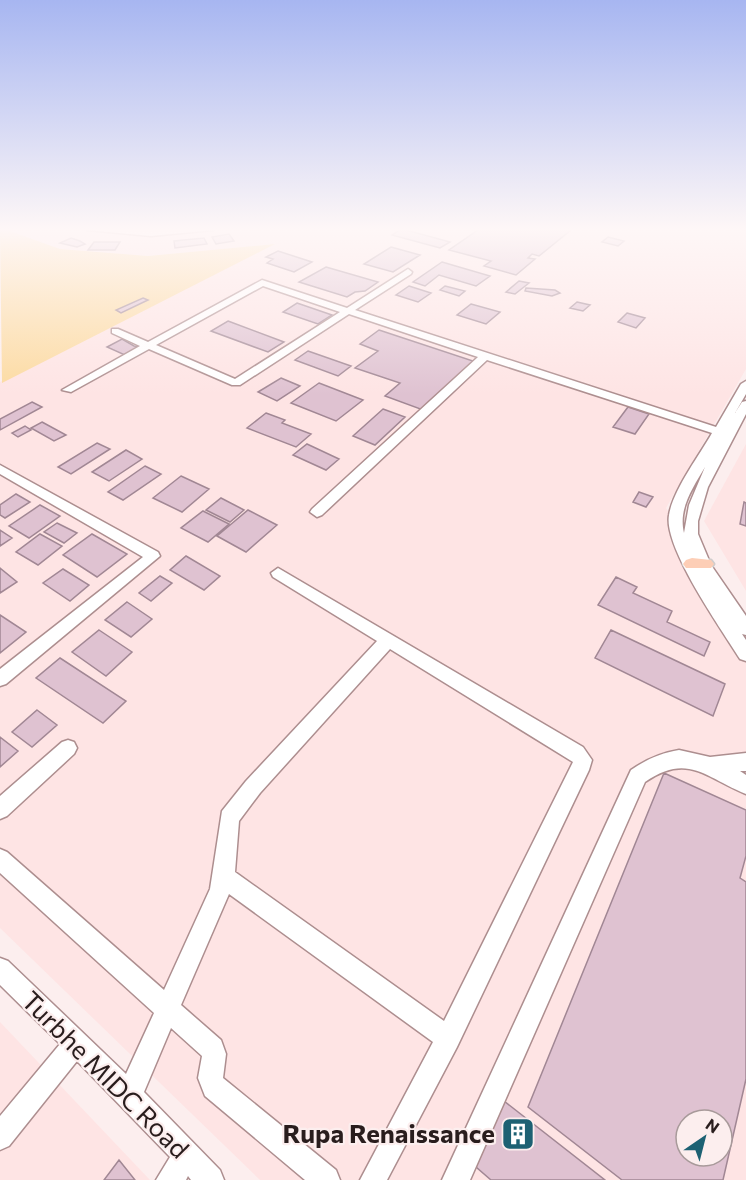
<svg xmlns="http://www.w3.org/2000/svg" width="746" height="1180" viewBox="0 0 746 1180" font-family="Commissioner,sans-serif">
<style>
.built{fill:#fee4e4;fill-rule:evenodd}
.green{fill:#fcdaa0}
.building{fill:#dfc2d1;stroke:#a18794;stroke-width:1.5;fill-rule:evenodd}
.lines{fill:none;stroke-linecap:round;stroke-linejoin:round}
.minor-casing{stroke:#ad8e8f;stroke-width:3}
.major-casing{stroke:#d0cdcd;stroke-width:3}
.minor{fill:#fff;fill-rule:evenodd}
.major{fill:#fdceb6;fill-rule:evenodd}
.labels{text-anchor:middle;stroke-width:4.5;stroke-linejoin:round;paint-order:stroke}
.near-street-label{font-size:26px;fill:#291d1d;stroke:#fceeee}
.near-poi-label{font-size:26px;font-weight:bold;fill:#291d1d;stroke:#fceeee;text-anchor:end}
</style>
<rect width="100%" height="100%" fill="#fceeee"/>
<path class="built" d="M7 230H746V369L666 508 746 648V1180H260L0 928V382L273 244 148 256 60 249ZM686 1120H722V1156H686Z
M746 444V591L704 521Z
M0 1022 150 1180H0Z"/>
<path class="green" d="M0 230H7L60 249 148 256 275 244 2 383Z"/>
<path class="building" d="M400 230H406L450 242 440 248 392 235Z
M478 230H571L539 256 532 254 528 258 535 259 516 275 484 266 491 261 449 250Z
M229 234 234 241 216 244 212 237Z
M608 237 624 241 618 246 602 242Z
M71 238 80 241 85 244 77 247 60 243Z
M204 238 207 244 175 248 174 241Z
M94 242H120L115 250H88Z
M391 247 420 255 393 272 364 264Z
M278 251 312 262 294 272 267 263 273 259 266 257Z
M442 262 490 276 476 286 439 275 425 286 413 282Z
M326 267 378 282 365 291 355 292 347 297 299 282Z
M519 281 529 283 515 294 506 292Z
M409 286 431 293 418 302 396 295Z
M445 286 465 291 459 296 440 290Z
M526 288 555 290 560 293 552 296 525 291Z
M143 298 148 300 121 313 116 310Z
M577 302 590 305 583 311 570 308Z
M297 303 332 315 318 324 283 312Z
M471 304 500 312 486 324 457 315Z
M627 313 645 318 636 328 618 322Z
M228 321 284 342 268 352 211 331Z
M379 330 476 362 423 410 385 396 400 383 355 368 378 351 360 344Z
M122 339 134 346 143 347 127 356 107 347Z
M308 351 351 366 338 376 295 360Z
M281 378 300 386 277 401 258 392Z
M319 383 363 400 336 421 291 403Z
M32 402 42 407 0 430V419Z
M628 407 649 414 635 434 613 427Z
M383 409 405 417 375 445 353 436Z
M266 413 285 420 282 423 311 434 296 447 247 428Z
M42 422 66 435 54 441 31 428Z
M25 426 31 430 18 437 12 433Z
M97 443 110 449 71 474 58 467Z
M307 444 339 459 326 470 293 455Z
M126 450 142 459 109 481 92 472Z
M145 466 161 474 123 500 108 492Z
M181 476 209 489 182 512 153 498Z
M639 492 653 497 646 507 633 502Z
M16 494 30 502 5 518 0 515V505Z
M221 498 244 510 230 522 206 510Z
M744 502 746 503V526L740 524Z
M40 505 60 516 29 538 9 526Z
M248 510 277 525 246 552 217 536Z
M203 511 229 524 208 542 181 528Z
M57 523 77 533 64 543 44 532Z
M0 530 12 538 0 546Z
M40 534 62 546 38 565 16 552Z
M92 534 127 554 97 577 63 555Z
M186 556 220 576 204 590 170 570Z
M0 568 17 582 0 593Z
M63 569 89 585 70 601 43 583Z
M160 576 172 583 151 601 139 593Z
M616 577 637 587 633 593 672 611 667 622 710 642 704 656 598 605Z
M127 602 152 619 131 637 105 620Z
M0 615 26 632 0 653Z
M99 630 132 652 106 676 72 652Z
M611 630 725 684 713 716 595 658Z
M60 658 126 701 103 723 36 678Z
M37 710 57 725 32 747 12 732Z
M0 737 18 751 0 767Z
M664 773 746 810V856L740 878 746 882V1079L723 1180H622L528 1107ZM686 1120H722V1156H686Z
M504 1101 605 1180H491L476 1167Z
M119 1160 135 1180H104Z"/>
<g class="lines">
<defs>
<path id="minor" d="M87 230H213L151 236Z
M408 269 412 272 411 274 355 310 716 427 741 384 746 381V394L735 413 742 402 746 401V414L708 487 698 521V534L711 565 746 616V635L742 634 746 640V661L740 659C722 630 663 547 669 515 673 490 699 456 712 433L487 360 322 515 317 517 310 512 312 509 478 357 349 314 240 385H232L149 349 71 392 62 390 140 346 112 333V329H118L148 342 262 280 347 308ZM263 286 340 312 235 379 156 345ZM705 467 689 505 684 533C678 508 693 488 705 467Z
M0 465 158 552 160 556 6 684 0 686V669L143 557 0 474Z
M278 568 583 747 592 760 589 770 457 1047 387 1180H360L433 1042 229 894 181 1005 221 1040 226 1054 223 1078 336 1170 340 1180H305L205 1096 198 1078 202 1056 171 1028 144 1092 220 1170 224 1180H191L188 1176 186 1180H156L170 1157 77 1061 9 1146 0 1150V1116L60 1044 0 985V958L8 961 126 1074 154 1013 0 873V849L7 852 164 990 210 889 222 811 246 781 377 641 273 577 271 573ZM390 649 573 762 444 1021 235 872 239 821 260 793Z
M68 740 74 742 77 748 74 754 7 816 0 819V796L62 742Z
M679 750 710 757 746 753V771H740L746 775V794C706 778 688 752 645 782L470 1180H442L631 770C647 759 661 753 679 750Z"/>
<path id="major" d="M692 558 711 560 714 564 711 568H686L683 564 686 560Z"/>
</defs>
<use href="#minor" class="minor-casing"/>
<use href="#major" class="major-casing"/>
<use href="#minor" class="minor"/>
<use href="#major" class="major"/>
</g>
<linearGradient id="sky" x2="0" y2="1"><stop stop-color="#a7b6f1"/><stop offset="0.58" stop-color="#fef7f7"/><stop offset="1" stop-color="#fef7f7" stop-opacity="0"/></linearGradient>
<rect width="746" height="395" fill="url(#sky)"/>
<defs>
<symbol id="building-square" viewBox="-11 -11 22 22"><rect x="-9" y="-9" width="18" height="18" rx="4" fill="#1d6173" stroke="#fceeee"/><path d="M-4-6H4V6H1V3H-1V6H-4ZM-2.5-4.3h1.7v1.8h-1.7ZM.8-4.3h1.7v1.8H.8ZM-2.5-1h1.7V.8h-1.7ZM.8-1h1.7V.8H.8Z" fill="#fff"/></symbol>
</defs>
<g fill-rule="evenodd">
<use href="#building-square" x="499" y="1115" width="38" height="38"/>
</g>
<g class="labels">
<g class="near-street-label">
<text transform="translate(105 1075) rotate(45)" y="9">Turbhe MIDC Road</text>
</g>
<g class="near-poi-label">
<text x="495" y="1143">Rupa Renaissance</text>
</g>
</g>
<g transform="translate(704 1138) rotate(35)"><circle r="28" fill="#fceeee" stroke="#a89a9a" stroke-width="1.5"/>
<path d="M0-4.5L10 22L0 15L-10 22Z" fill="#1d6173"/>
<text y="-9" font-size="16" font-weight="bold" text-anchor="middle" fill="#291d1d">N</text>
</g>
</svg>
